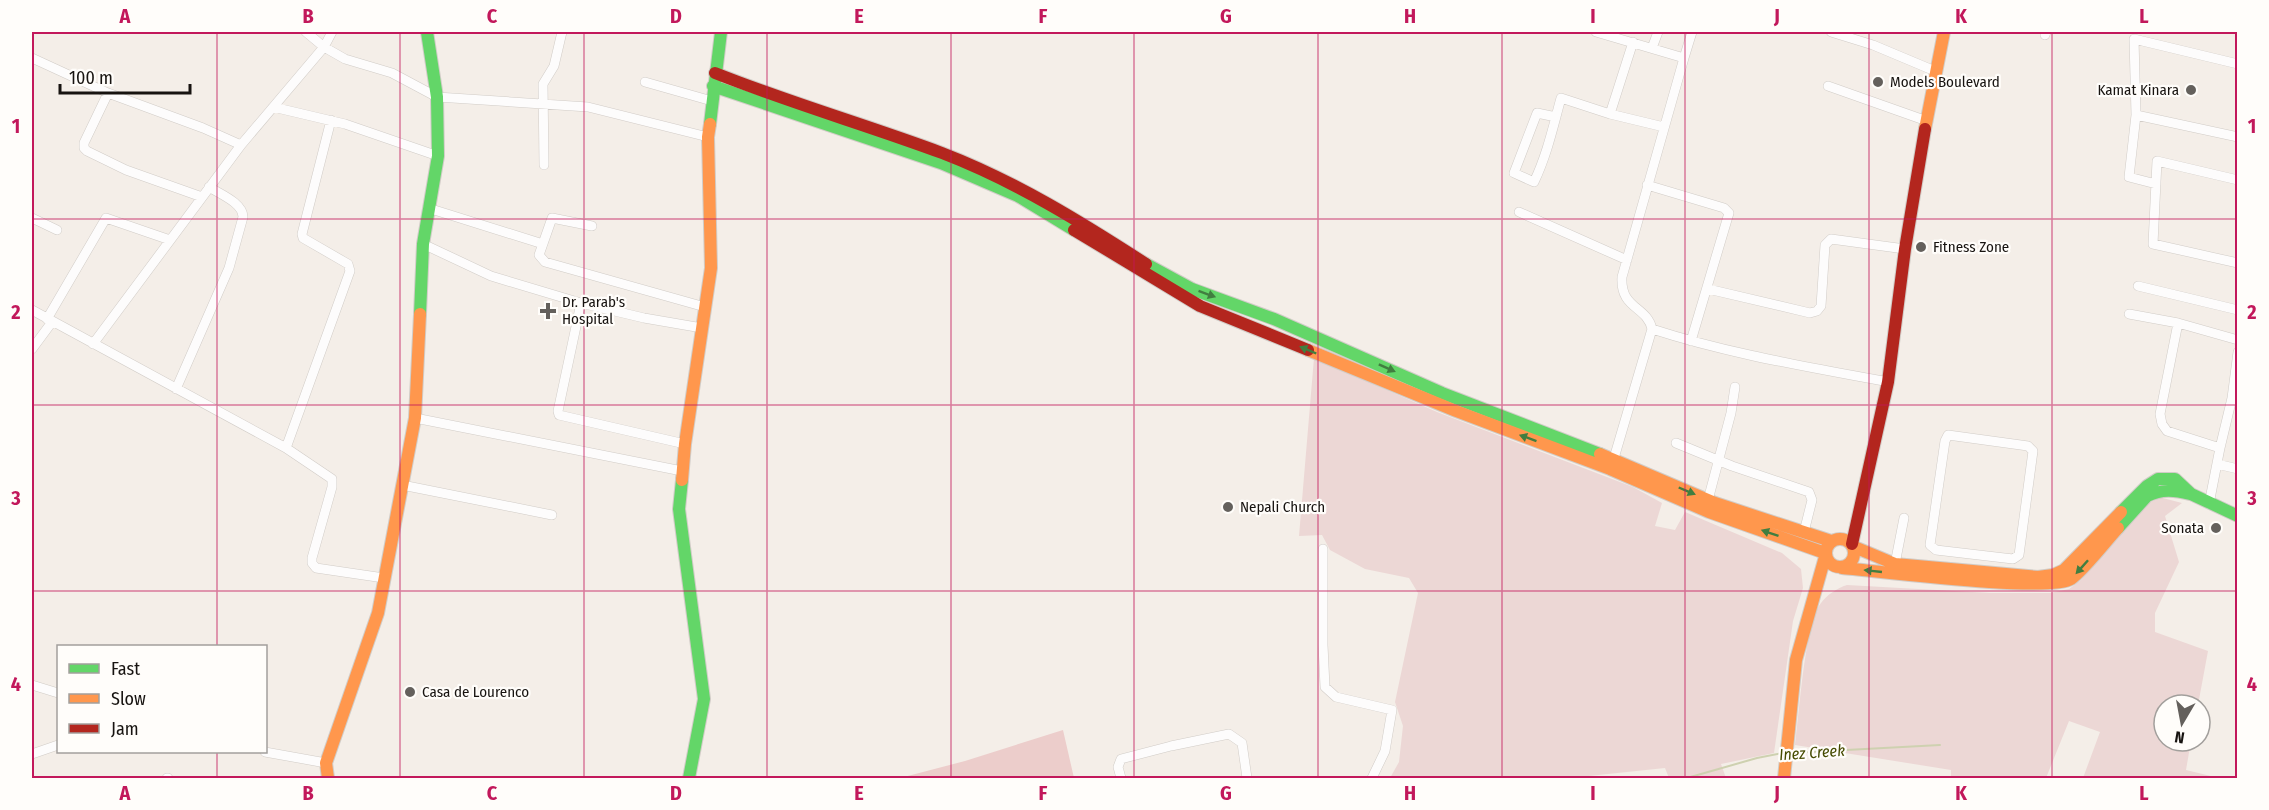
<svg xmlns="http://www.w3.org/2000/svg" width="2269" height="810" viewBox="0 0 2269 810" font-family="'Fira Sans Condensed',sans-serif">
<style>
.green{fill:#ecd7d5}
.forest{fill:#eccdcb}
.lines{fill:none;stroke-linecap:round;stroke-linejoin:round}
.stream{stroke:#ced1b0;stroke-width:2}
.street-casing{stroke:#d1ccc7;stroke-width:10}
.fast-casing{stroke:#d1ccc7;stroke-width:14}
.slow-casing{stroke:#d1ccc7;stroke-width:14}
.jam-casing{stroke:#d1ccc7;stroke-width:14}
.street{stroke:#fdfcfc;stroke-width:9}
.fast{stroke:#63d668;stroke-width:12}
.slow{stroke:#ff974d;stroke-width:12}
.jam{stroke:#b3261e;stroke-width:12}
.oneway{fill:#417e40}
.grid{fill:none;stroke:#c2185b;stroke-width:1.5;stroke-opacity:0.55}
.poi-dot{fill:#64605c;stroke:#fffdfa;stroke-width:2}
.labels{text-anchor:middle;stroke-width:4.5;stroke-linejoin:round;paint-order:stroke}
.poi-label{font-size:15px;fill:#171310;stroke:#fffdfa;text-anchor:start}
.water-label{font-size:16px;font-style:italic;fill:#454b00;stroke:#fffdfa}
.neatline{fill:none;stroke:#c2185b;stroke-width:2}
.grid-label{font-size:20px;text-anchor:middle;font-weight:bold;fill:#c2185b}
</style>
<rect width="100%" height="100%" fill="#f4eee8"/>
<path class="green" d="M1314 358 1437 412 1633 487 1662 503 1655 526 1675 530 1685 512 1782 553 1801 569 1803 588 1793 621 1774 753 1721 764 1726 778H1669L1665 768 1570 778H1390L1399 762 1403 726 1395 702 1418 593 1409 578 1365 569 1330 550 1322 535 1299 536Z
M2159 497 2182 503 2165 516 2179 562 2155 613V632L2208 651 2198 705H2164V741H2191L2186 770 2219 778H2083L2100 732 2069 721 2046 778H1951V770L1795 745C1799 717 1805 621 1821 603 1827 595 1837 588 1847 585L1990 593H2050L2069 589 2081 580 2135 516 2149 503Z"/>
<path class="forest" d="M1063 730 1074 778H900L965 761Z"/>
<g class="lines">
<path class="stream" d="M1790 753 1940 745
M1687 778 1757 758 1782 753"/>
<defs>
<path id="street" d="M306 32 324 47 345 59 392 73 437 97 588 107 708 137
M1596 32 1684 58 1692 32
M1831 32 1873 45 1935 71
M2045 35 2046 32
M1652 48 1658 32
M32 58 108 93 203 128 241 145
M645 82 712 101
M1828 86 1927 121
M108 93 84 143V148L87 151 126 170 202 197
M273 107 345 124 438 156
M1610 114 1633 42
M2136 115 2238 137
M1556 117 1537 113 1514 173 1534 182C1547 155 1553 127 1561 98L1610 114 1664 127
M544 165 543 84 554 66 562 32
M2238 180 2157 161 2153 244 2238 263
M2156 184 2129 177 2136 115 2134 39 2238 64
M1647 185 1724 208 1729 213 1691 341
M428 208 543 244
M1519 212 1627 260
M32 218 57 230
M592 226 552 218 539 255 545 262 705 307
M423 244 491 276 581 303 644 318 702 328
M2138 286 2238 310
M1708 289 1810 313 1817 311 1821 306 1825 245 1831 239 1905 249
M581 303 558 411 559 415 685 444
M32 310 286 448 332 479V487L312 558V563L316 568 384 578
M2129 314 2178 323 2238 340
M47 319 106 218 170 240
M2178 323 2160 414 2162 424 2167 431 2220 448 2232 398 2238 352
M1652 329C1729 354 1809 367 1888 382
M93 344 241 145 324 47 332 32
M32 349 52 322
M176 389 229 268 243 217C243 203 220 194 209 187
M415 418 682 471
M1948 435 2028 446 2033 451 2019 555 2013 559 1936 550 1930 545 1945 441Z
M1676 443 1732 466 1809 492 1812 500 1804 532
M286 448 350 271 348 264 303 238 302 234 331 120
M2217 464 2238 469
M1612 465 1652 329C1647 306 1620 309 1622 277L1684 58
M402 485 552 515
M1708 500 1731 413 1735 387
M2209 504 2220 448
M1323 549V645L1325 687 1336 697 1392 710 1385 751 1372 778
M1895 564 1904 518
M32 685 58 693
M265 752 326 763
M32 754 58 745
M167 778H168
M1121 778 1118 767 1121 759 1171 746 1229 734 1242 743 1247 778"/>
<path id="fast" d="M713 86 941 163 1018 196 1074 230
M710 124 721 32
M1146 264 1192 289 1274 319 1442 393 1600 454
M420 314 423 244 438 156 437 97 427 32
M682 480 679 509 704 699 689 778
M2121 512 2147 486 2158 479H2175L2191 494 2238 516
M2118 528 2147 496C2162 489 2174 490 2190 494"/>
<path id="slow" d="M1925 129 1944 32
M1308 350 1456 411 1610 469 1709 512 1825 553
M1600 454 1715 503 1831 541
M682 480 685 444 711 268 708 137 710 124
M1826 553a14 14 0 1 1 28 0a14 14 0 1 1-28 0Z
M1852 546 1895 564 2038 577 2053 575 2064 570 2121 512
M1842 568C1878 571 2050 593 2071 579 2083 571 2107 540 2118 528
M328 778 326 763 378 613 415 418 420 314
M1784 778 1796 660 1825 557"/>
<path id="jam" d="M715 73C790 103 867 125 942 153 1015 181 1081 222 1146 264
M1074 230 1200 306 1308 350
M1852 544 1888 382 1905 249 1925 129"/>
</defs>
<use href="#street" class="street-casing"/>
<use href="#fast" class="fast-casing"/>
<use href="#slow" class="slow-casing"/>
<use href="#jam" class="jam-casing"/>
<use href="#street" class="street"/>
<use href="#fast" class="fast"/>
<use href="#slow" class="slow"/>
<use href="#jam" class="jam"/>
</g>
<defs><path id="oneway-solid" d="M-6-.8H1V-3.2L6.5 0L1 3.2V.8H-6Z" transform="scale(1.5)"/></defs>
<g class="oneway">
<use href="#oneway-solid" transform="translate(1207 294) rotate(20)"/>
<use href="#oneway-solid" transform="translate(1308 350) rotate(-157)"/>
<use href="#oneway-solid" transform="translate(1387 368) rotate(24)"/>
<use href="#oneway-solid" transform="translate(1528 438) rotate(-160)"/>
<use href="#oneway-solid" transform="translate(1687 491) rotate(23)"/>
<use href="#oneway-solid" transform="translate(1770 533) rotate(-161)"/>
<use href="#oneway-solid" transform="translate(2082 567) rotate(132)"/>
<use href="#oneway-solid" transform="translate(1873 571) rotate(-174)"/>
</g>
<path class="grid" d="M217 32V646M400 32V778M584 32V778M767 32V778M951 32V778M1134 32V778M1318 32V778M1502 32V778M1685 32V778M1869 32V778M2052 32V778M32 219H2238M32 405H2238M32 591H2238M217 752V778"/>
<g class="poi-dot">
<circle cx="1878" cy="82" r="6"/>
<circle cx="2191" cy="90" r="6"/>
<circle cx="1921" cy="247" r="6"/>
<path d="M545 302h6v6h6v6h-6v6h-6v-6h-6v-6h6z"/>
<circle cx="1228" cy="507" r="6"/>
<circle cx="2216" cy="528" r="6"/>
<circle cx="410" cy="692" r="6"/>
</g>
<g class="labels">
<g class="poi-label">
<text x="1890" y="87">Models Boulevard</text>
<text x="2179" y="95" text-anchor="end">Kamat Kinara</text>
<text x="1933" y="252">Fitness Zone</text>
<text x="562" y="307">Dr. Parab's<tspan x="562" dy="17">Hospital</tspan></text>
<text x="1240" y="512">Nepali Church</text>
<text x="2204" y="533" text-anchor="end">Sonata</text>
<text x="422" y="697">Casa de Lourenco</text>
</g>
<g class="water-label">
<text transform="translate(1812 752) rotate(-4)" y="6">Inez Creek</text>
</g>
</g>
<rect width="2269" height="810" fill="none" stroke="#fffdfa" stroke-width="66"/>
<rect x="57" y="645" width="210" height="108" fill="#fffdfa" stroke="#a29f9c" stroke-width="1.5"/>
<rect x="69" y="664" width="30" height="9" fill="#63d668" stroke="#a29f9c" stroke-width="1.5"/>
<text x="111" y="675" font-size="18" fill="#171310">Fast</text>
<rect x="69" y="694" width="30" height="9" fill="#ff974d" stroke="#a29f9c" stroke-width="1.5"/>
<text x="111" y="705" font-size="18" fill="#171310">Slow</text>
<rect x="69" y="724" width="30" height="9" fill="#b3261e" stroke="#a29f9c" stroke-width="1.5"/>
<text x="111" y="735" font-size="18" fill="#171310">Jam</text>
<g transform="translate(2182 723) rotate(190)"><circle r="28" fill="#fffdfa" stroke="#a29f9c" stroke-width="1.5"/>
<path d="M0-4.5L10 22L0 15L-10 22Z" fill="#64605c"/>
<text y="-9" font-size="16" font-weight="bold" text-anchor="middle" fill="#171310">N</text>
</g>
<path d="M60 84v9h130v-9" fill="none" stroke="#171310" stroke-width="3"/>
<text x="69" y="84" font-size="18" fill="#171310" stroke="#fffdfa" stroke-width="4.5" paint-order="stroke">100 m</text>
<rect x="33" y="33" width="2203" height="744" class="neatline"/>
<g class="grid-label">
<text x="125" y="23">A</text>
<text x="308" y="23">B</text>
<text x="492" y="23">C</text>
<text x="676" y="23">D</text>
<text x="859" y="23">E</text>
<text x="1043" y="23">F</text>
<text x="1226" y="23">G</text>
<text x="1410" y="23">H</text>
<text x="1593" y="23">I</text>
<text x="1777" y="23">J</text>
<text x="1961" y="23">K</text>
<text x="2144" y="23">L</text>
<text x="16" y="133">1</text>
<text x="2252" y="133">1</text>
<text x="16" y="319">2</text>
<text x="2252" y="319">2</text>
<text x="16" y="505">3</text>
<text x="2252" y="505">3</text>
<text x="16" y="691">4</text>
<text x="2252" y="691">4</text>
<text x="125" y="800">A</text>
<text x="308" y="800">B</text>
<text x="492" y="800">C</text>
<text x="676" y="800">D</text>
<text x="859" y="800">E</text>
<text x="1043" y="800">F</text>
<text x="1226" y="800">G</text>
<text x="1410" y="800">H</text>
<text x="1593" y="800">I</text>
<text x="1777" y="800">J</text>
<text x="1961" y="800">K</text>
<text x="2144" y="800">L</text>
</g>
</svg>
